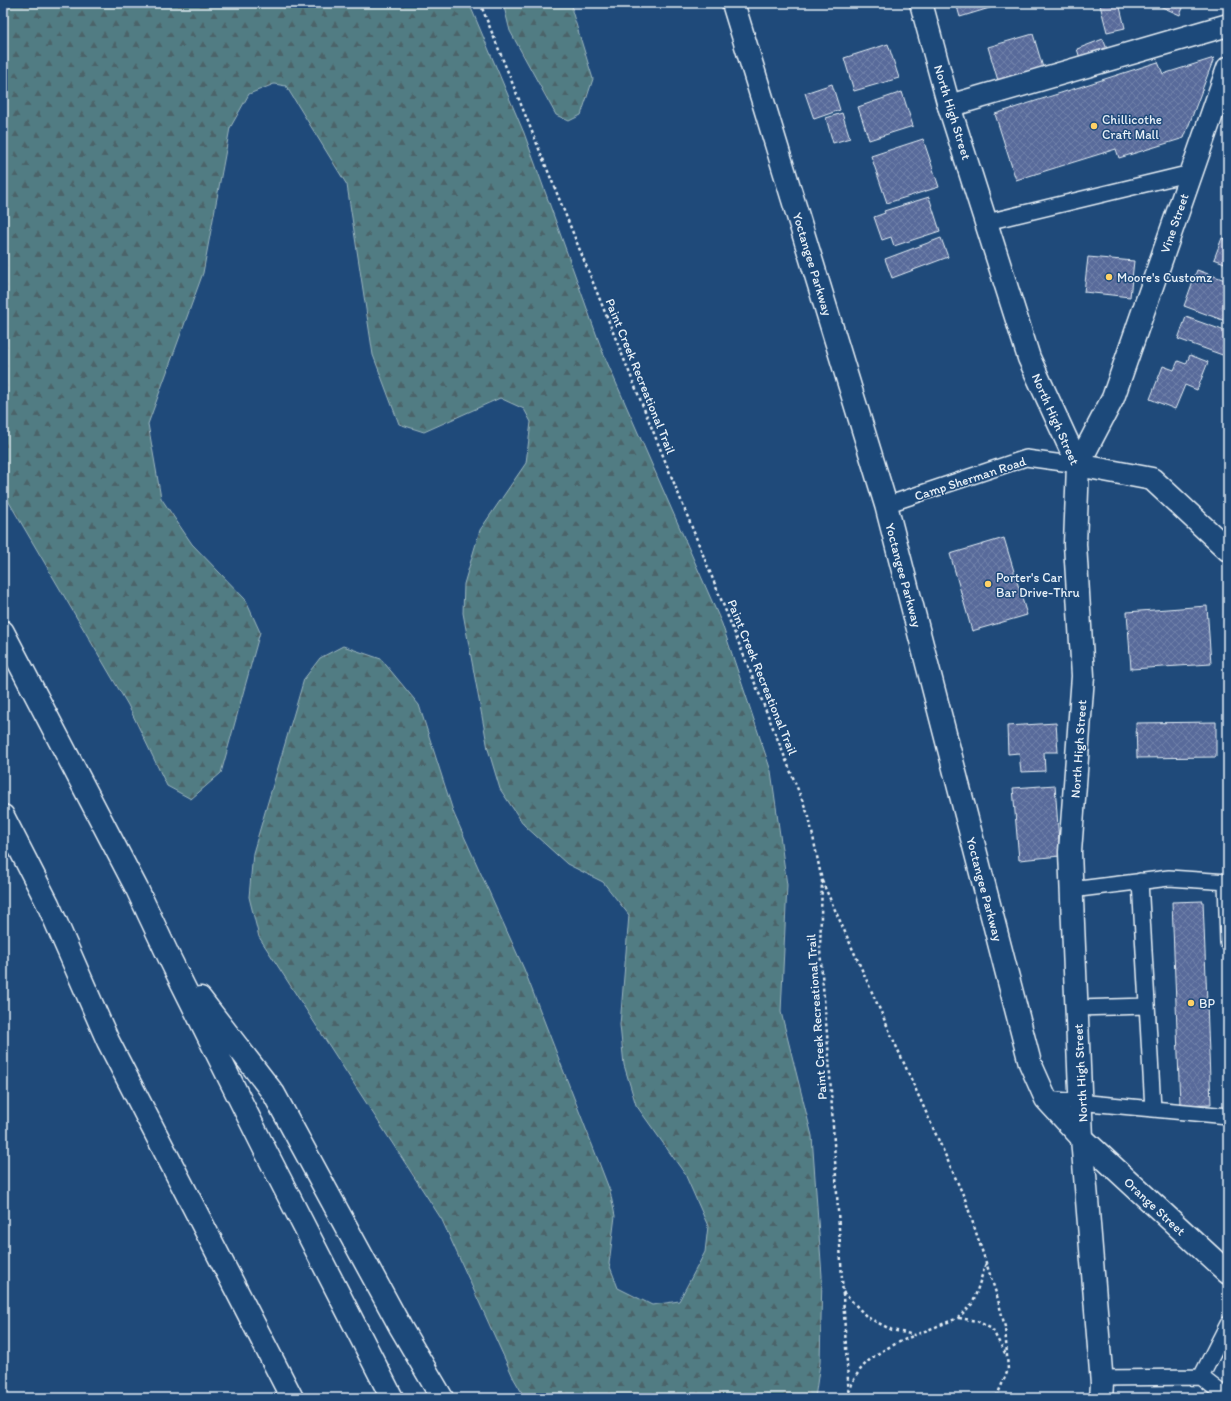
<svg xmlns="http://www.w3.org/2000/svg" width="1231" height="1401" viewBox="0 0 1231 1401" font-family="Itim,sans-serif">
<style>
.forest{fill:url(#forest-firs);stroke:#9cb6be}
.building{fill:url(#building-cross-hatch);stroke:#e8f1f8}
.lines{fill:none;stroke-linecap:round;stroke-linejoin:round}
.lane-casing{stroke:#e8f1f8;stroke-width:18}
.street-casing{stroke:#e8f1f8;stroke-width:25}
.secondary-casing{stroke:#e8f1f8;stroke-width:25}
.primary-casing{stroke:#e8f1f8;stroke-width:25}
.highway-casing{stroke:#e8f1f8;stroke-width:25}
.path{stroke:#e8f1f8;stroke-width:2.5;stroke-dasharray:3 3;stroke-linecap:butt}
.lane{stroke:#1f4a7a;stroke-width:15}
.street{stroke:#1f4a7a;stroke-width:22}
.secondary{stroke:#1f4a7a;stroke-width:22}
.primary{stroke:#1f4a7a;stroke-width:22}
.highway{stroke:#1f4a7a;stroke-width:22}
.poi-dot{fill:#ffd166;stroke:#1f4a7a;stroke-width:1.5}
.labels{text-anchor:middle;stroke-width:3;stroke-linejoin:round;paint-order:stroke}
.street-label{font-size:13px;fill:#e8f1f8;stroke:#1f4a7a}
.poi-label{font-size:13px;fill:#e8f1f8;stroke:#1f4a7a;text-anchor:start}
</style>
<defs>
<pattern id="forest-firs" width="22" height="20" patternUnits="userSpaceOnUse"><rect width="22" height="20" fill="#517b83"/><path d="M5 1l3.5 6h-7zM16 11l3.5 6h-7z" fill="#4c6469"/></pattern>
<pattern id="building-cross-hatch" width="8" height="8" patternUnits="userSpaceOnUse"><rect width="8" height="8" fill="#586b9a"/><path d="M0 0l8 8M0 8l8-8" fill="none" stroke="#7081a9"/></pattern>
</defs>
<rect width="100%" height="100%" fill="#1f4a7a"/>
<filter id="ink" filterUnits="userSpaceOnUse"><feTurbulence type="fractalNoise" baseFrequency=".025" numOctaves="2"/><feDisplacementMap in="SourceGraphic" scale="8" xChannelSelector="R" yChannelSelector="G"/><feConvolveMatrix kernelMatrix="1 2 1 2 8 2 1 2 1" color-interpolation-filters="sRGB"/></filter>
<g filter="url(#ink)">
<path class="forest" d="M3 3H469L524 133 603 353 722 624 771 771 787 885 781 1012 812 1136 822 1276 820 1363 815 1398H525L514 1379 442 1220 259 937 249 897 253 853 304 679 320 658 343 646 381 659 419 705 454 814 524 969 610 1191 615 1216 609 1264 618 1288 652 1305 679 1301 705 1252 708 1226 685 1174 636 1105 624 1065 620 1025 629 915 603 882 567 864 524 825 500 789 488 749 463 613 464 584 480 530 526 463 531 422 524 409 500 398 424 432 399 424 373 355 347 185 286 86 274 84 249 94 230 128 203 273 148 424 161 498 192 544 245 599 260 632 221 773 191 799 167 786 128 705 3 492Z
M503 3H573L572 11 593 79 581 115 569 121 556 115 510 31Z"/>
<path class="building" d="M956 3H1006L960 17Z
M1107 3H1119L1125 28 1107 32 1100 5Z
M1153 3H1185L1180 15Z
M1033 34 1044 71 999 84 988 47Z
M1103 39 1109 54 1082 64 1077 49Z
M888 44 899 78 854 91 844 58Z
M1214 58 1184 138 1119 158 1116 149 1016 180 995 114 1158 62 1163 74Z
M832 84 840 110 814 119 805 93Z
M902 92 913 126 869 140 858 107Z
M842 113 850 138 833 143 826 118Z
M923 139 939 187 887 203 871 156Z
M929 197 940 231 894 246 891 237 882 240 874 217 885 213 884 211Z
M941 238 948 257 892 278 885 259Z
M1222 238 1228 240V270L1225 269 1227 264 1214 259Z
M1088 257 1134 261 1130 297 1084 292Z
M1197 270 1228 281V322L1184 306Z
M1186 317 1228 332V357L1178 339Z
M1190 355 1208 362 1197 390 1185 385 1175 409 1150 399 1163 366 1174 370 1178 361 1186 364Z
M1004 538 1027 615 972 631 950 554Z
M1207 606 1211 664 1131 669 1127 612Z
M1216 722V757L1137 758 1136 723Z
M1056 723 1058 752H1044L1045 771 1021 772 1019 753 1008 754 1007 726Z
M1055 785 1060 856 1019 860 1013 788Z
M1203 901 1211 1104 1180 1105 1172 902Z"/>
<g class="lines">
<defs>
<path id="lane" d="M987 222 1191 173
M886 505 1026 458 1078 465
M1140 881 1153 1109
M1226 882 1228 943
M1071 890 1169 878 1228 882
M1077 1008 1147 1006
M1046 1099 1228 1116
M1201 1377 1228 1324
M1101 1378 1201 1377 1228 1398"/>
<path id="street" d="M1228 68 1113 398 1078 465 1152 479 1228 550
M949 106 1228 25
M1082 1138 1228 1273"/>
<path id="secondary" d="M733 3 886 505 1030 1063 1046 1099 1082 1138"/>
<path id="primary" d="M921 3 949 106 1029 358 1078 465 1075 544 1083 676 1070 852 1082 1138 1102 1384 1101 1398"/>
<path id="highway" d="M3 632 137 889 169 957 264 1148 392 1398
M3 816 48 904 108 1041 292 1398
M200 998 274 1094 401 1328 442 1398"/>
</defs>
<use href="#lane" class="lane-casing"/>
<use href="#street" class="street-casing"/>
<use href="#secondary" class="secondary-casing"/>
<use href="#primary" class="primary-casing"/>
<use href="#highway" class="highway-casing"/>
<path class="path" d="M480 3 809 817 822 881 820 950 829 1058 849 1398
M822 881 965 1199 997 1296 1005 1327 1008 1370 996 1398
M843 1292 867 1317 892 1330 915 1335 958 1318 973 1303 986 1263
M959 1318 977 1321 992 1329 1006 1355
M849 1392C851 1388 852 1382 855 1378 867 1355 893 1345 915 1335"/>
<use href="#lane" class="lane"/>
<use href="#street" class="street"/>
<use href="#secondary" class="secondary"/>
<use href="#primary" class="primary"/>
<use href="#highway" class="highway"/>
</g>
</g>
<g class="poi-dot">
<circle cx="1094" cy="126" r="4"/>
<circle cx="1109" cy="277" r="4"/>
<circle cx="988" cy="584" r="4"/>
<circle cx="1191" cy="1003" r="4"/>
</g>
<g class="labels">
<g class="street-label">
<text transform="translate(953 112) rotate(73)" y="5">North High Street</text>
<text transform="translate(1174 223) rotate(-71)" y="5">Vine Street</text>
<text transform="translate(813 264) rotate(73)" y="5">Yoctangee Parkway</text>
<text transform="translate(641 376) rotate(68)" y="5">Paint Creek Recreational Trail</text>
<text transform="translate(1056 419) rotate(66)" y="5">North High Street</text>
<text transform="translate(970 478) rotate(-18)" y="5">Camp Sherman Road</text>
<text transform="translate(904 575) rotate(75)" y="5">Yoctangee Parkway</text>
<text transform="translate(763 677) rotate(68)" y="5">Paint Creek Recreational Trail</text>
<text transform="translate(1078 749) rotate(-86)" y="5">North High Street</text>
<text transform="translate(985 889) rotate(75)" y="5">Yoctangee Parkway</text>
<text transform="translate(816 1017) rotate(-94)" y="5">Paint Creek Recreational Trail</text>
<text transform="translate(1080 1073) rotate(-93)" y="5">North High Street</text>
<text transform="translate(1155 1206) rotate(43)" y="5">Orange Street</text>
</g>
<g class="poi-label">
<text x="1102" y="124">Chillicothe<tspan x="1102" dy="15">Craft Mall</tspan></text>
<text x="1117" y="282">Moore's Customz</text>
<text x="996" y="582">Porter's Car<tspan x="996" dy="15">Bar Drive-Thru</tspan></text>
<text x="1199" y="1008">BP</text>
</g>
</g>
<rect width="1231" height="1401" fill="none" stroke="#1f4a7a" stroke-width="16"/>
<rect x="8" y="8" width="1215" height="1385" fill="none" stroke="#e8f1f8" stroke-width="1.5" filter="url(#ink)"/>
</svg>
